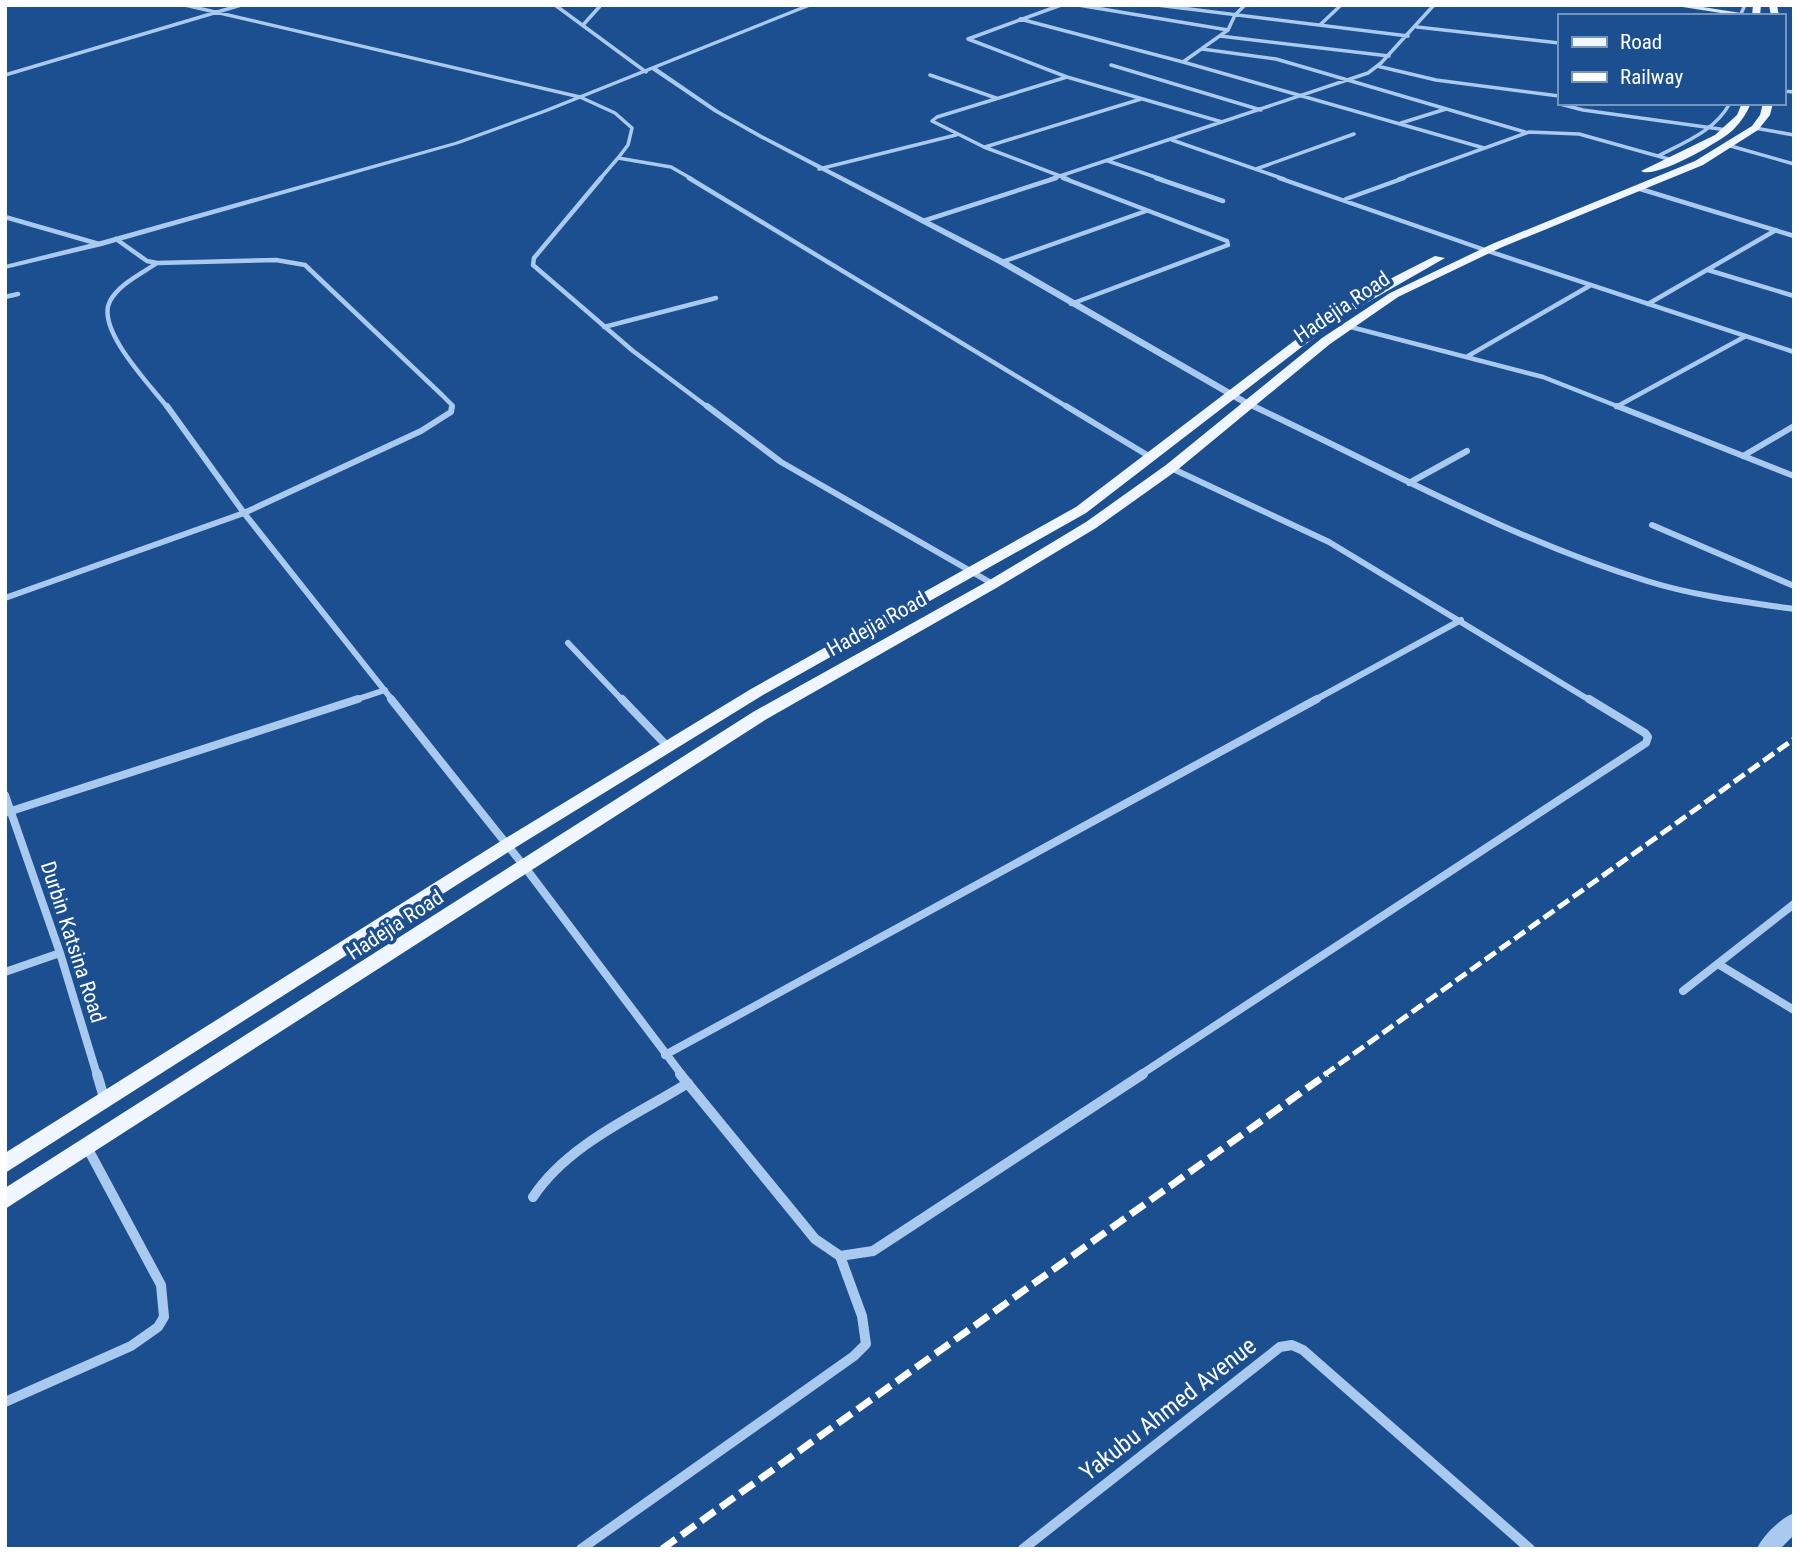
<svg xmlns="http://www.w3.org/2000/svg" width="1799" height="1554" viewBox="0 0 1799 1554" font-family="'Roboto Condensed',sans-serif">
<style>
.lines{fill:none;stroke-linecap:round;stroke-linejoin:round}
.minor-far4{stroke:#a9c9ee;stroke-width:3.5}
.minor-far3{stroke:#a9c9ee;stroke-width:4.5}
.minor-far2{stroke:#a9c9ee;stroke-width:6}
.minor-far1{stroke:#a9c9ee;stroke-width:8}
.minor{stroke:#a9c9ee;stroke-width:10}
.tertiary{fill:#a9c9ee;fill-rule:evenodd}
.secondary{fill:#d6e6fa;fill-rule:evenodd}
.primary{fill:#f0f6ff;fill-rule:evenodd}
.rail-far1{stroke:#fff;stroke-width:5;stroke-dasharray:13 5;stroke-linecap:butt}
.rail{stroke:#fff;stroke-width:7;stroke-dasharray:17 7;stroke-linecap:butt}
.labels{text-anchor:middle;stroke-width:7;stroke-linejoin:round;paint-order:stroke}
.street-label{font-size:21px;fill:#fff;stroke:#1b4f8f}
.near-street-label{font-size:24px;fill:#fff;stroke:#1b4f8f}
</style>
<rect width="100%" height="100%" fill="#1b4f8f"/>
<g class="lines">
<path class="minor-far4" d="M185 5 580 97 615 113 632 128 628 145 618 158 671 167 692 179
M555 5 646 72
M1061 5 968 39 1067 77 1222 122
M1078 5 1228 30
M1157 5 1408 36
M1740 16 1745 5
M1020 19 1183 62 1484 148
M583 25 601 5
M1320 25 1341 5
M1417 27 1559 43
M1220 36 1389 56
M1202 49 1276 59 1525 132
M1183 62 1228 30 1235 15 1245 5
M1111 65 1261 110
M1377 66 1436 80 1559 96
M5 75 241 5
M930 75 996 98
M1067 77 937 117 932 121 984 147 1068 179
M1783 91 1794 92
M1559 98 1560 104 1583 110 1727 130
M1401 123 1446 109
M1755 128 1794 135
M1172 140 1284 179
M1727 145 1794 164
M985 147 1141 99
M1658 156C1685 142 1715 131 1730 103
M1108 161 1161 179
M819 169 956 135
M1256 169 1354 134
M600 179 618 158
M1051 179 1368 73 1381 63 1434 5
M1399 179 1529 132 1579 134 1672 160"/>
<path class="minor-far3" d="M601 178 534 258 533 265 633 351 709 408
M689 178 1069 408
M1063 178 1227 241 1228 245 1071 304
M1156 178 1223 201
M1279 178 1485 250 1794 352
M1637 188 1794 236
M1346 199 1404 178
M5 217 99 244
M923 221 1056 178
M116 239 147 261 157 263 276 260 305 265 442 395 452 405V408
M1002 262 1146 211
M157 263C141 274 119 284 110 301 95 329 151 386 168 408
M1708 270 1794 296
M5 297 18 294
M1648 304 1776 230
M1347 326 1543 377 1622 408
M604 327 716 298
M1468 356 1591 285
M1248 404 1257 408
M1616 407 1746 336"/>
<path class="minor-far2" d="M167 406 244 513 393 701
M707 406 781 462 993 584
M1066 406 1152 458
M1253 406C1383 467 1510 539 1647 581 1695 596 1745 602 1794 609
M1617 406 1794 476
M1743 456 1794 426
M1171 468 1329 542 1591 701
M1409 483 1467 451
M1652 525 1794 586
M5 598 244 513 421 431 451 412 452 406
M568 643 623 701
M352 701 385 690
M1313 701 1461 620"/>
<path class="minor-far1" d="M391 699 524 866 682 1075
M622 699 668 747
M5 795 60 953 97 1075
M5 813 358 699
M1718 964 1794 1010
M5 972 60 953
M1683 991 1794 904
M665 1055 1317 699
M1140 1075 1646 743 1648 737 1645 733 1589 699"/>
<path class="minor" d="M97 1074 105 1101
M680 1074 815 1239 840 1256 873 1251 1143 1074
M533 1197C568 1144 635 1116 688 1083
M5 1402 131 1346 158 1327 164 1317 161 1285 88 1149
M581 1549 854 1356 866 1344 862 1316 840 1256
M1023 1549 1280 1347 1292 1345 1303 1350 1530 1549"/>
<path class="tertiary" d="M805 5H814L657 68 718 110 762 135 1005 260 1251 402V406H1245L999 264 758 137 714 112 652 70 547 112 459 144 102 246 5 269V265L97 242 455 142 543 110Z
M1794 1513V1535L1780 1549H1757C1762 1536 1781 1518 1794 1513Z"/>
<path class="secondary" d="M1670 5H1690L1760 16H1740Z"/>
<path class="primary" d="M1753 5H1761L1760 16H1752Z
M1769 5H1777L1779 16H1771Z
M1742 103H1751C1747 113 1741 122 1733 130 1720 142 1654 180 1641 171L1715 135 1737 115Z
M1763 103H1773L1770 115 1758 130 1703 165 1500 248 1398 297 1330 344 1176 471 1096 528 998 587 765 720 5 1209V1188L753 712 988 581 1086 522 1166 465 1322 338 1390 293 1492 244 1695 161 1752 126 1760 115Z
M1435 256 1445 258 1347 314 1303 346 1086 513 763 695 513 849 5 1173V1153L501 841 751 689 1076 507 1294 341 1386 281Z"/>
<path class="rail-far1" d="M1324 1075 1794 739"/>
<path class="rail" d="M662 1549 1327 1074"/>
</g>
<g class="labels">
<g class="street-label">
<text transform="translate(1342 307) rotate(-34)" y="7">Hadejia Road</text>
<text transform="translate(877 624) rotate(-29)" y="7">Hadejia Road</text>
<text transform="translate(395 925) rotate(-33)" y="7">Hadejia Road</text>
<text transform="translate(73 942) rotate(72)" y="7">Durbin Katsina Road</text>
</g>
<g class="near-street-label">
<text transform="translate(1168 1409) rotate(-38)" y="8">Yakubu Ahmed Avenue</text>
</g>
</g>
<rect width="1799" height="1554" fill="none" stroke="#ffffff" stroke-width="14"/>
<rect x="1558" y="14" width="228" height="91" fill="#1b4f8f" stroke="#7695bc" stroke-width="2"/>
<rect x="1572" y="37" width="35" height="10" fill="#f0f6ff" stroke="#7695bc" stroke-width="2"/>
<text x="1620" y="49" font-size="21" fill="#ffffff">Road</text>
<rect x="1572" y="72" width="35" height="10" fill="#ffffff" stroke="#7695bc" stroke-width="2"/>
<text x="1620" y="84" font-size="21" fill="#ffffff">Railway</text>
</svg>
